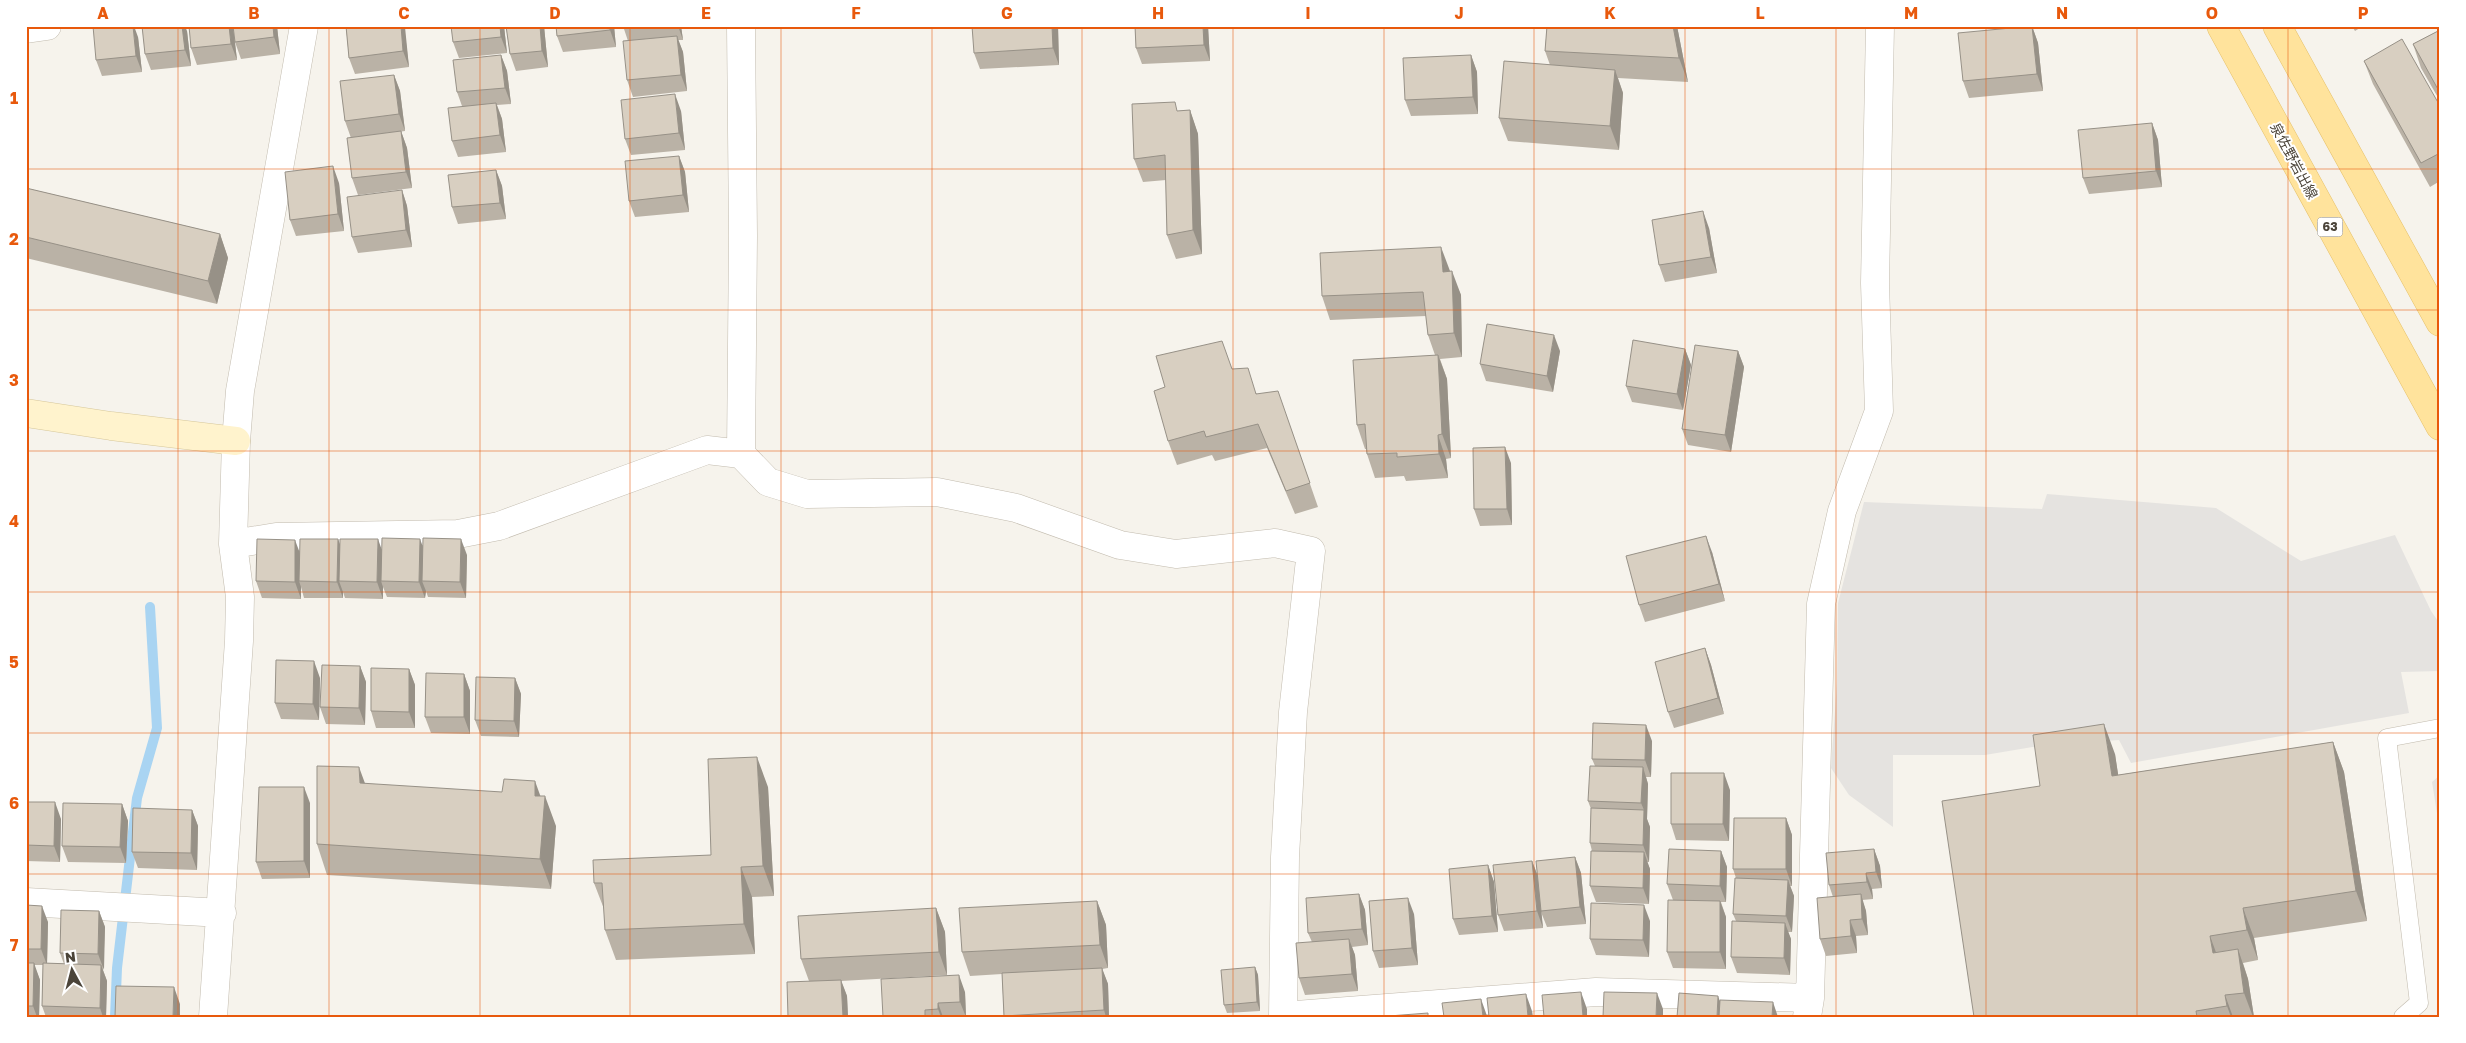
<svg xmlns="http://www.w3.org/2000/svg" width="2466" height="1043" viewBox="0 0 2466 1043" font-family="'Golos Text','Noto Sans JP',sans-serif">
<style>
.parking{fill:#e5e3e0}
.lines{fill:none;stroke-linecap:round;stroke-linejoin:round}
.stream{stroke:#a9d4f2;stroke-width:10}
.lane-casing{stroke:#c2bbae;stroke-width:19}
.street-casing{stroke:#c2bbae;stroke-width:29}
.secondary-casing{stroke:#d6c79b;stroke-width:29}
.primary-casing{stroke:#e6c16a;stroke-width:29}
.lane{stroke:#fff;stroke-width:18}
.street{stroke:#fff;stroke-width:28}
.secondary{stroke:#fff3cd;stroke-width:28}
.primary{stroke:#ffe39c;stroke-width:28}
.wall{fill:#bab2a6}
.shaded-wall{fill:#979187}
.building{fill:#d8cfc1;stroke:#979187}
.grid{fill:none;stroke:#e8590c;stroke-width:1;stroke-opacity:0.55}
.labels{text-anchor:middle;stroke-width:4;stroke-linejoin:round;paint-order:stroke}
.shield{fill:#fff;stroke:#817c74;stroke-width:1}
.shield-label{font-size:12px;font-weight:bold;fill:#4b4439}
.street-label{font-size:14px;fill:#4b4439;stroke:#fff}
.neatline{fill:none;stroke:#e8590c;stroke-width:2}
.grid-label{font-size:16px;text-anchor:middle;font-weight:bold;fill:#e8590c}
</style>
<rect width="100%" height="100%" fill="#f6f3ec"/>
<path class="parking" d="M2047 494 2216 508 2301 561 2395 535 2431 611 2440 624V671L2401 672 2409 713 2131 763 2119 740 2039 746 1985 755H1893V827L1849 795 1831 768 1837 682 1838 603 1864 502 2042 509Z
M2440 775V832L2432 782Z"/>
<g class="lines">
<path class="stream" d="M115 1017 117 968 137 798 157 728 150 607"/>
<defs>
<path id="lane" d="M2403 1017 2419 1003 2387 738 2440 728"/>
<path id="street" d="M26 29 47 26
M741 454 743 236 741 26
M233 544 276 537 458 534 499 526 707 450 741 454 768 482 807 494 937 492 1016 508 1120 545 1176 554 1275 543 1311 551 1293 712 1285 857 1283 1017
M26 902 222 913
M1283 1016 1596 992 1810 998
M213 1017 239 641 240 597 233 544 236 441 240 391 304 26
M1807 1017 1810 998 1821 604 1842 511 1879 411 1875 283 1880 26"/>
<path id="secondary" d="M26 413 111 426 236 441"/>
<path id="primary" d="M2221 26 2440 426
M2277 26 2440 322"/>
</defs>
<use href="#lane" class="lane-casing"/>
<use href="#street" class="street-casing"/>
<use href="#secondary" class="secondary-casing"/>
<use href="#primary" class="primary-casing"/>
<use href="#lane" class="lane"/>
<use href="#street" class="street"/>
<use href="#secondary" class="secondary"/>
<use href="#primary" class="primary"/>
</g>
<path class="wall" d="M233 26 237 60 197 65 191 48Z
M277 26 280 54 241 59 235 42Z
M346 26H404L409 67 355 74 349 58Z
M504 26 507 53 459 58 453 42Z
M506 26H544L548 67 516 71 510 54Z
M556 26H614L616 47 563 52 557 36Z
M623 26H681L683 40H678L683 52 687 91 633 97 627 80 628 41Z
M1058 26 1059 65 980 69 974 53Z
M1135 26H1208L1210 61 1142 64 1136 48Z
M1547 26H1677L1688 82 1618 78 1623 93 1619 150 1508 141 1499 118 1550 65 1545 51Z
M2032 26 2038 43 2043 91 1969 98 1963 81Z
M2352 26H2363L2355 31Z
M2440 30V101L2421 68 2413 44Z
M187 31 191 66 151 70 145 54Z
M138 37 142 72 102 76 96 60Z
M501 55 507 71 511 104 497 105 502 119 506 152 458 157 452 141 462 106 457 92Z
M1471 55 1477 72 1478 114 1411 116 1405 100Z
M2364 61 2440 106V181L2430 187 2373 84Z
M394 75 400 91 405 131 351 138 345 121Z
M1190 110 1198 134 1202 254 1176 259 1167 235 1166 180 1143 182 1134 159 1178 111Z
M681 111 685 150 631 155 625 139Z
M2152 123 2158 140 2162 187 2089 194 2083 178Z
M401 131 407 148 412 188 358 195 352 178Z
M679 156 685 172 689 212 635 217 629 201Z
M496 170 502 186 506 219 458 224 452 207Z
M339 183 344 231 296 236 290 220Z
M26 188 220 234 228 258 217 304 26 258Z
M402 190 407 206 412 247 358 253 352 237Z
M1709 228 1717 273 1665 282 1659 265Z
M1450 271 1461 295 1462 357 1440 359 1447 379 1451 458 1446 459 1448 478 1406 481 1404 476 1375 478 1367 454 1366 449H1365L1357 425 1435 355 1428 335 1426 316 1330 320 1322 296Z
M1685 349 1691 365 1683 410 1632 402 1626 386Z
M1560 351 1553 392 1486 381 1480 364Z
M1738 351 1744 367 1731 452 1688 445 1682 429Z
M1232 369 1257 394 1286 415 1318 507 1295 514 1267 448 1215 461 1212 455 1177 465 1168 441Z
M1511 463 1512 525 1480 526 1474 509Z
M338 539 340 545 382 549 423 545 467 555 466 598 428 597 426 591 425 598 387 597 383 587V599L345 598 343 592V598H304L301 587V599L262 598 256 581 299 551Z
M1712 552 1725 601 1645 622 1639 605Z
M1705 648 1711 665 1724 714 1674 728 1668 712Z
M360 666 366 682 365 725 326 724 320 707Z
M409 669 415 685V728H376L371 711Z
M464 674 470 691V734L431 733 425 717Z
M320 678 319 720 281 719 275 703Z
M515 678 521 694 519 737 481 736 475 720Z
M1652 741 1651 777H1646L1648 784 1647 819 1650 827 1649 862H1647L1650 869 1649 904 1596 902 1590 886 1592 851 1590 843 1591 809 1588 801 1595 766 1592 759Z
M2333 742 2344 772 2367 921 2254 938 2258 960 2243 963 2248 979 2254 1017H1974L2040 786 2115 754 2118 775Z
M365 784 556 826 551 889 327 875 317 844Z
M768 787 774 896 752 897 755 954 616 960 605 930 604 909 594 883 711 855Z
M1730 790 1729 841 1676 840 1671 824Z
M26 802 61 819 60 862 26 861Z
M310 803V878L262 879 256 862Z
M122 804 128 821 126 863 68 862 62 846Z
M192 810 198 826 197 870 138 868 132 852Z
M1786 818 1792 835V886H1790L1794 896 1792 932H1788L1791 939 1790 975 1737 973 1731 957 1736 921 1733 914 1736 878 1733 869Z
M1874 849 1880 866 1882 888 1872 889 1873 899 1862 900 1866 911 1868 935 1856 936 1857 953 1826 956 1820 939 1833 897 1829 885Z
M1721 851 1727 867 1726 902H1721L1726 917V969L1673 968 1667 952 1673 900 1667 884Z
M1575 857 1581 873 1586 924 1547 927 1541 912 1543 928 1504 931 1498 915 1532 861 1538 876Z
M1488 865 1494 882 1498 932 1459 935 1453 919Z
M1359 894 1365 910 1368 945 1352 947 1355 955 1358 991 1305 995 1299 978 1312 942 1308 933Z
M1097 901 1106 925 1108 968 1102 969 1108 984 1109 1017H1004L1002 974 970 976 962 952Z
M26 905 48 922 47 963 64 964 60 953 99 911 105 927 103 970 107 981 106 1017H46L42 1006 43 965H34L40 980 39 1017H26Z
M936 908 945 932 947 975 841 981 847 996 848 1017H788L809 981 801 959Z
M1414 914 1418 965 1379 968 1373 951Z
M1650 921 1649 957 1596 955 1590 939Z
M1255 967 1258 975 1260 1011 1227 1013 1224 1005Z
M965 992 966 1017H883Z"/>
<path class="shaded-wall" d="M133 26H134L138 37 142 72 136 56Z
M182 26H185L187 31 191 66 185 50Z
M229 26H233L237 60 231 44Z
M273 26H277L280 54 274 37Z
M401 26H404L405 27 409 67 403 51Z
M500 26H504L507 53 501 37Z
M540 26H544L548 67 542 51Z
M610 26H614L616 47 610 30Z
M678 26H681L683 40Z
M1052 26H1058L1059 65 1053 48Z
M1203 26H1208L1210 61 1204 45Z
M1673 26H1677L1688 82 1679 58Z
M2032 26 2038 43 2043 91 2037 74Z
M677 36 683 52 687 91 681 75Z
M501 55 507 71 511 104 505 88Z
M1471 55 1477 72 1478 114 1473 97Z
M1615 70 1623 93 1619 150 1610 126Z
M394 75 400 91 405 131 399 114Z
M675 94 681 111 685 150 679 133Z
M496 103 502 119 506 152 500 135Z
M1190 110 1198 134 1202 254 1193 230Z
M2152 123 2158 140 2162 187 2156 171Z
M401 131 407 148 412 188 406 172Z
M679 156 685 172 689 212 683 195Z
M333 166 339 183 344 231 338 214Z
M496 170 502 186 506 219 500 203Z
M402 190 407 206 412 247 406 230Z
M1703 211 1709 228 1717 273 1711 257Z
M220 234 228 258 217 304 208 281Z
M1441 247 1450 271 1451 295 1443 272Z
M1452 271 1461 295 1462 357 1454 333Z
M1554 335 1560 351 1553 392 1547 376Z
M1685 349 1691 365 1683 410 1677 394Z
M1738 351 1744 367 1731 452 1725 435Z
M1438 355 1447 379 1451 458 1442 434Z
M1438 435 1446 459 1448 478 1439 454Z
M1505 447 1511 463 1512 525 1507 509Z
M1706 536 1712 552 1725 601 1719 584Z
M338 539 344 556 339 581 343 592V598L337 582Z
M378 539 384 556 381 581 383 587V599L377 582Z
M420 539 426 555 422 581 426 591 425 598 419 582Z
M461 539 467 555 466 598 460 582Z
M295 540 301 556 299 581 301 587V599L295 582Z
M1705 648 1711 665 1724 714 1718 698Z
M314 661 320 678 319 720 313 704Z
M360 666 366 682 365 725 359 708Z
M409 669 415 685V728L409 712Z
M464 674 470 691V734L464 717Z
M515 678 521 694 519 737 514 721Z
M2104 724 2115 754 2123 806 2112 776Z
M1646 725 1652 741 1651 777 1645 760Z
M2333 742 2344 772 2367 921 2356 891Z
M757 757 768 787 774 896 763 866Z
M359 767 370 797 360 783Z
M1643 767 1648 784 1647 819 1650 827 1649 862 1643 845 1644 810 1641 803Z
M1724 773 1730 790 1729 841 1723 824Z
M535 781 544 806 545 796 556 826 551 889 540 859 535 796Z
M304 787 310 803V878L304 861Z
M55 802 61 819 60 862 54 846Z
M122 804 128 821 126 863 120 847Z
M192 810 198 826 197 870 191 853Z
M1786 818 1792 835V886L1786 869Z
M1874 849 1880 866 1882 888 1876 872Z
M1721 851 1727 867 1726 902 1720 886Z
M1644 852 1650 869 1649 904 1643 888Z
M1575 857 1581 873 1586 924 1580 907Z
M1532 861 1538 877 1543 928 1537 911Z
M1488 865 1494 882 1498 932 1492 916Z
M741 867 752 897 755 954 744 924Z
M1866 873 1872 889 1873 899 1867 882Z
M1788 880 1794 896 1792 932 1786 916Z
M1359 894 1365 910 1368 945 1362 929Z
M1861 894 1866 911 1868 935 1862 919Z
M1408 898 1414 914 1418 965 1412 948Z
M1097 901 1106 925 1108 968 1100 945Z
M1720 901 1726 917V969L1720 952Z
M1644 905 1650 921 1649 957 1643 940Z
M42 906 48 922 47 965 41 949Z
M936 908 945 932 947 975 939 952Z
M2243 908 2254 938 2258 960 2247 930Z
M99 911 105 927 104 970 98 954Z
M1850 920 1856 936 1857 953 1851 936Z
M1785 923 1791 939 1790 975 1784 958Z
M2210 936 2221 966 2213 953Z
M1349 939 1355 955 1358 991 1352 974Z
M2238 949 2248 979 2254 1017H2253L2244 993Z
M34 963 40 980 39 1017H37L33 1006Z
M101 965 107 981 106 1017H103L100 1008Z
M1255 967 1258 975 1260 1011 1257 1002Z
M1102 968 1108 984 1109 1017H1106L1104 1010Z
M959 975 965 992 966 1017 960 1002Z
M841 980 847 996 848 1017H843Z
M174 987 180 1004V1017H173Z
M1581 992 1587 1009V1017H1583Z
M1657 993 1663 1009V1017H1656Z
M1526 994 1532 1011 1533 1017H1528Z
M2225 995 2233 1017H2231L2227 1006Z
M1718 996 1724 1012V1017H1717Z
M1481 999 1487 1016V1017H1483Z
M1773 1002 1778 1017H1772Z
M938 1003 943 1017H941L938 1009Z"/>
<path class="building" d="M93 26H133L136 56 96 60Z
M142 26H182L185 50 145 54Z
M189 26H229L231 44 191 48Z
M233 26H273L274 37 235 42Z
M346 26H401L403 51 349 58Z
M451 26H500L501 37 453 42Z
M506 26H540L542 51 510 54Z
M556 26H610V30L557 36Z
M623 26H646L623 28Z
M972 26H1052L1053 48 974 53Z
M1135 26H1203L1204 45 1136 48Z
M1547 26H1673L1679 58 1545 51Z
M2032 26 2037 74 1963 81 1958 33Z
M2440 30V93L2413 44Z
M677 36 681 75 627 80 623 41Z
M2402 39 2440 106V153L2421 163 2364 61Z
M501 55 505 88 457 92 453 60Z
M1471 55 1473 97 1405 100 1403 58Z
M1504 61 1615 70 1610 126 1499 118Z
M394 75 399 114 345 121 340 81Z
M675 94 679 133 625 139 621 100Z
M1175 102 1177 111 1190 110 1193 230 1167 235 1165 155 1134 159 1132 104Z
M496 103 500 135 452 141 448 108Z
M2152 123 2156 171 2083 178 2078 130Z
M401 131 406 172 352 178 347 138Z
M679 156 683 195 629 201 625 161Z
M333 166 338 214 290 220 285 172Z
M496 170 500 203 452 207 448 175Z
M26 188 220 234 208 281 26 237Z
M402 190 406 230 352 237 347 197Z
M1703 211 1711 257 1659 265 1652 220Z
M1441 247 1443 272 1452 271 1454 333 1428 335 1423 292 1322 296 1320 253Z
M1487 324 1554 335 1547 376 1480 364Z
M1633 340 1685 349 1677 394 1626 386Z
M1222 341 1232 369 1248 368 1256 394 1278 391 1310 483 1286 491 1258 424 1206 437 1204 431 1168 441 1154 391 1165 387 1156 356Z
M1695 345 1738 351 1725 435 1682 429Z
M1438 355 1442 434 1438 435 1439 454 1397 457V453L1367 454 1365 424 1357 425 1353 360Z
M1505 447 1507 509H1474L1473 448Z
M1706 536 1719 584 1639 605 1626 556Z
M382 538 420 539 419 582 381 581Z
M423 538 461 539 460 582 422 581Z
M257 539 295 540V582L256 581Z
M300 539H338L337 582 299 581Z
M340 539H378L377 582 339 581Z
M1705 648 1718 698 1668 712 1655 662Z
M276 660 314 661 313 704 275 703Z
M322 665 360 666 359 708 320 707Z
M371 668 409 669V712L371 711Z
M426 673 464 674V717H425Z
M476 677 515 678 514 721 475 720Z
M1593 723 1646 725 1645 760 1592 759Z
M2104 724 2112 776 2333 742 2356 891 2243 908 2247 930 2210 936 2213 953 2238 949 2244 993 2225 995 2227 1006 2196 1011 2197 1017H1974L1942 801 2040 786 2033 735Z
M757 757 763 866 741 867 744 924 605 930 602 883H594L593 860 711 855 708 759Z
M317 766 359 767 360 783 502 792 504 779 535 781V796H545L540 859 317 844Z
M1590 766 1643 767 1641 803 1588 801Z
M1671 773H1724L1723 824H1671Z
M259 787H304V861L256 862Z
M26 802H55L54 846 26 845Z
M63 803 122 804 120 847 62 846Z
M133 808 192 810 191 853 132 852Z
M1591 808 1644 810 1643 845 1590 843Z
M1734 818H1786V869H1733Z
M1669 849 1721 851 1720 886 1667 884Z
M1874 849 1876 872 1866 873 1867 882 1829 885 1826 853Z
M1591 851 1644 852 1643 888 1590 886Z
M1575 857 1580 907 1541 911 1536 861Z
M1532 861 1537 911 1498 915 1493 865Z
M1488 865 1492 916 1453 919 1449 869Z
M1735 878 1788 880 1786 916 1733 914Z
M1359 894 1362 929 1308 933 1306 898Z
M1861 894 1862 919 1850 920 1851 936 1820 939 1817 898Z
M1408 898 1412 948 1373 951 1369 901Z
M1668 900 1720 901V952H1667Z
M1097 901 1100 945 962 952 959 908Z
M1591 903 1644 905 1643 940 1590 939Z
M26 905 42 906 41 949H26Z
M936 908 939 952 801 959 798 916Z
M61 910 99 911 98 954 60 953Z
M1732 921 1785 923 1784 958 1731 957Z
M1349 939 1352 974 1299 978 1296 943Z
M26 963H34L33 1006H26Z
M43 963 101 965 100 1008 42 1006Z
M1255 967 1257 1002 1224 1005 1221 970Z
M1102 968 1104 1010 1004 1016 1002 973Z
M959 975 960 1002 938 1003V1009L925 1010V1017H883L881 979Z
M841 980 843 1017H788L787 982Z
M116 986 174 987 173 1017H115Z
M1581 992 1583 1017H1544L1542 995Z
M1604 992 1657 993 1656 1017H1603Z
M1679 993 1718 996 1717 1017H1677Z
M1526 994 1528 1017H1489L1487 998Z
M1481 999 1483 1017H1444L1442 1003Z
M1720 1000 1773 1002 1772 1017H1719Z
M1428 1013V1017L1389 1016Z"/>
<path class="grid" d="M178 26V1017M329 26V1017M480 26V1017M630 26V1017M781 26V1017M932 26V1017M1082 26V1017M1233 26V1017M1384 26V1017M1534 26V1017M1685 26V1017M1836 26V1017M1986 26V1017M2137 26V1017M2288 26V1017M26 169H2440M26 310H2440M26 451H2440M26 592H2440M26 733H2440M26 874H2440"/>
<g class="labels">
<rect class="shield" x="2317.5" y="217.5" width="25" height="19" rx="4"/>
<g class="shield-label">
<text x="2330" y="231">63</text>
</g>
<g class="street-label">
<text transform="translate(2294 161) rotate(62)" y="5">泉佐野岩出線</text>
</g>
</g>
<rect width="2466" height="1043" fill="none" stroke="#ffffff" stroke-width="55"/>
<g transform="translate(72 970) rotate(353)" stroke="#ffffff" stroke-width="4" paint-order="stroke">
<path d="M0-4L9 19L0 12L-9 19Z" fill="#4b4439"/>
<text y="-8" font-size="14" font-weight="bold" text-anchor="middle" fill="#4b4439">N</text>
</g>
<rect x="28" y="28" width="2410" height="988" class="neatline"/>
<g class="grid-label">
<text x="103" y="19">A</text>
<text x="254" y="19">B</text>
<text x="404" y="19">C</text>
<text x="555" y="19">D</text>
<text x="706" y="19">E</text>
<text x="856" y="19">F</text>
<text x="1007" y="19">G</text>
<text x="1158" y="19">H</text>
<text x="1308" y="19">I</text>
<text x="1459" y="19">J</text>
<text x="1610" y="19">K</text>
<text x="1760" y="19">L</text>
<text x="1911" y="19">M</text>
<text x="2062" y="19">N</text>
<text x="2212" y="19">O</text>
<text x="2363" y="19">P</text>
<text x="14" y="104">1</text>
<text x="14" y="245">2</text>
<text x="14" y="386">3</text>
<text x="14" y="527">4</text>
<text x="14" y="668">5</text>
<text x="14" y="809">6</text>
<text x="14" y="951">7</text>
</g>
</svg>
